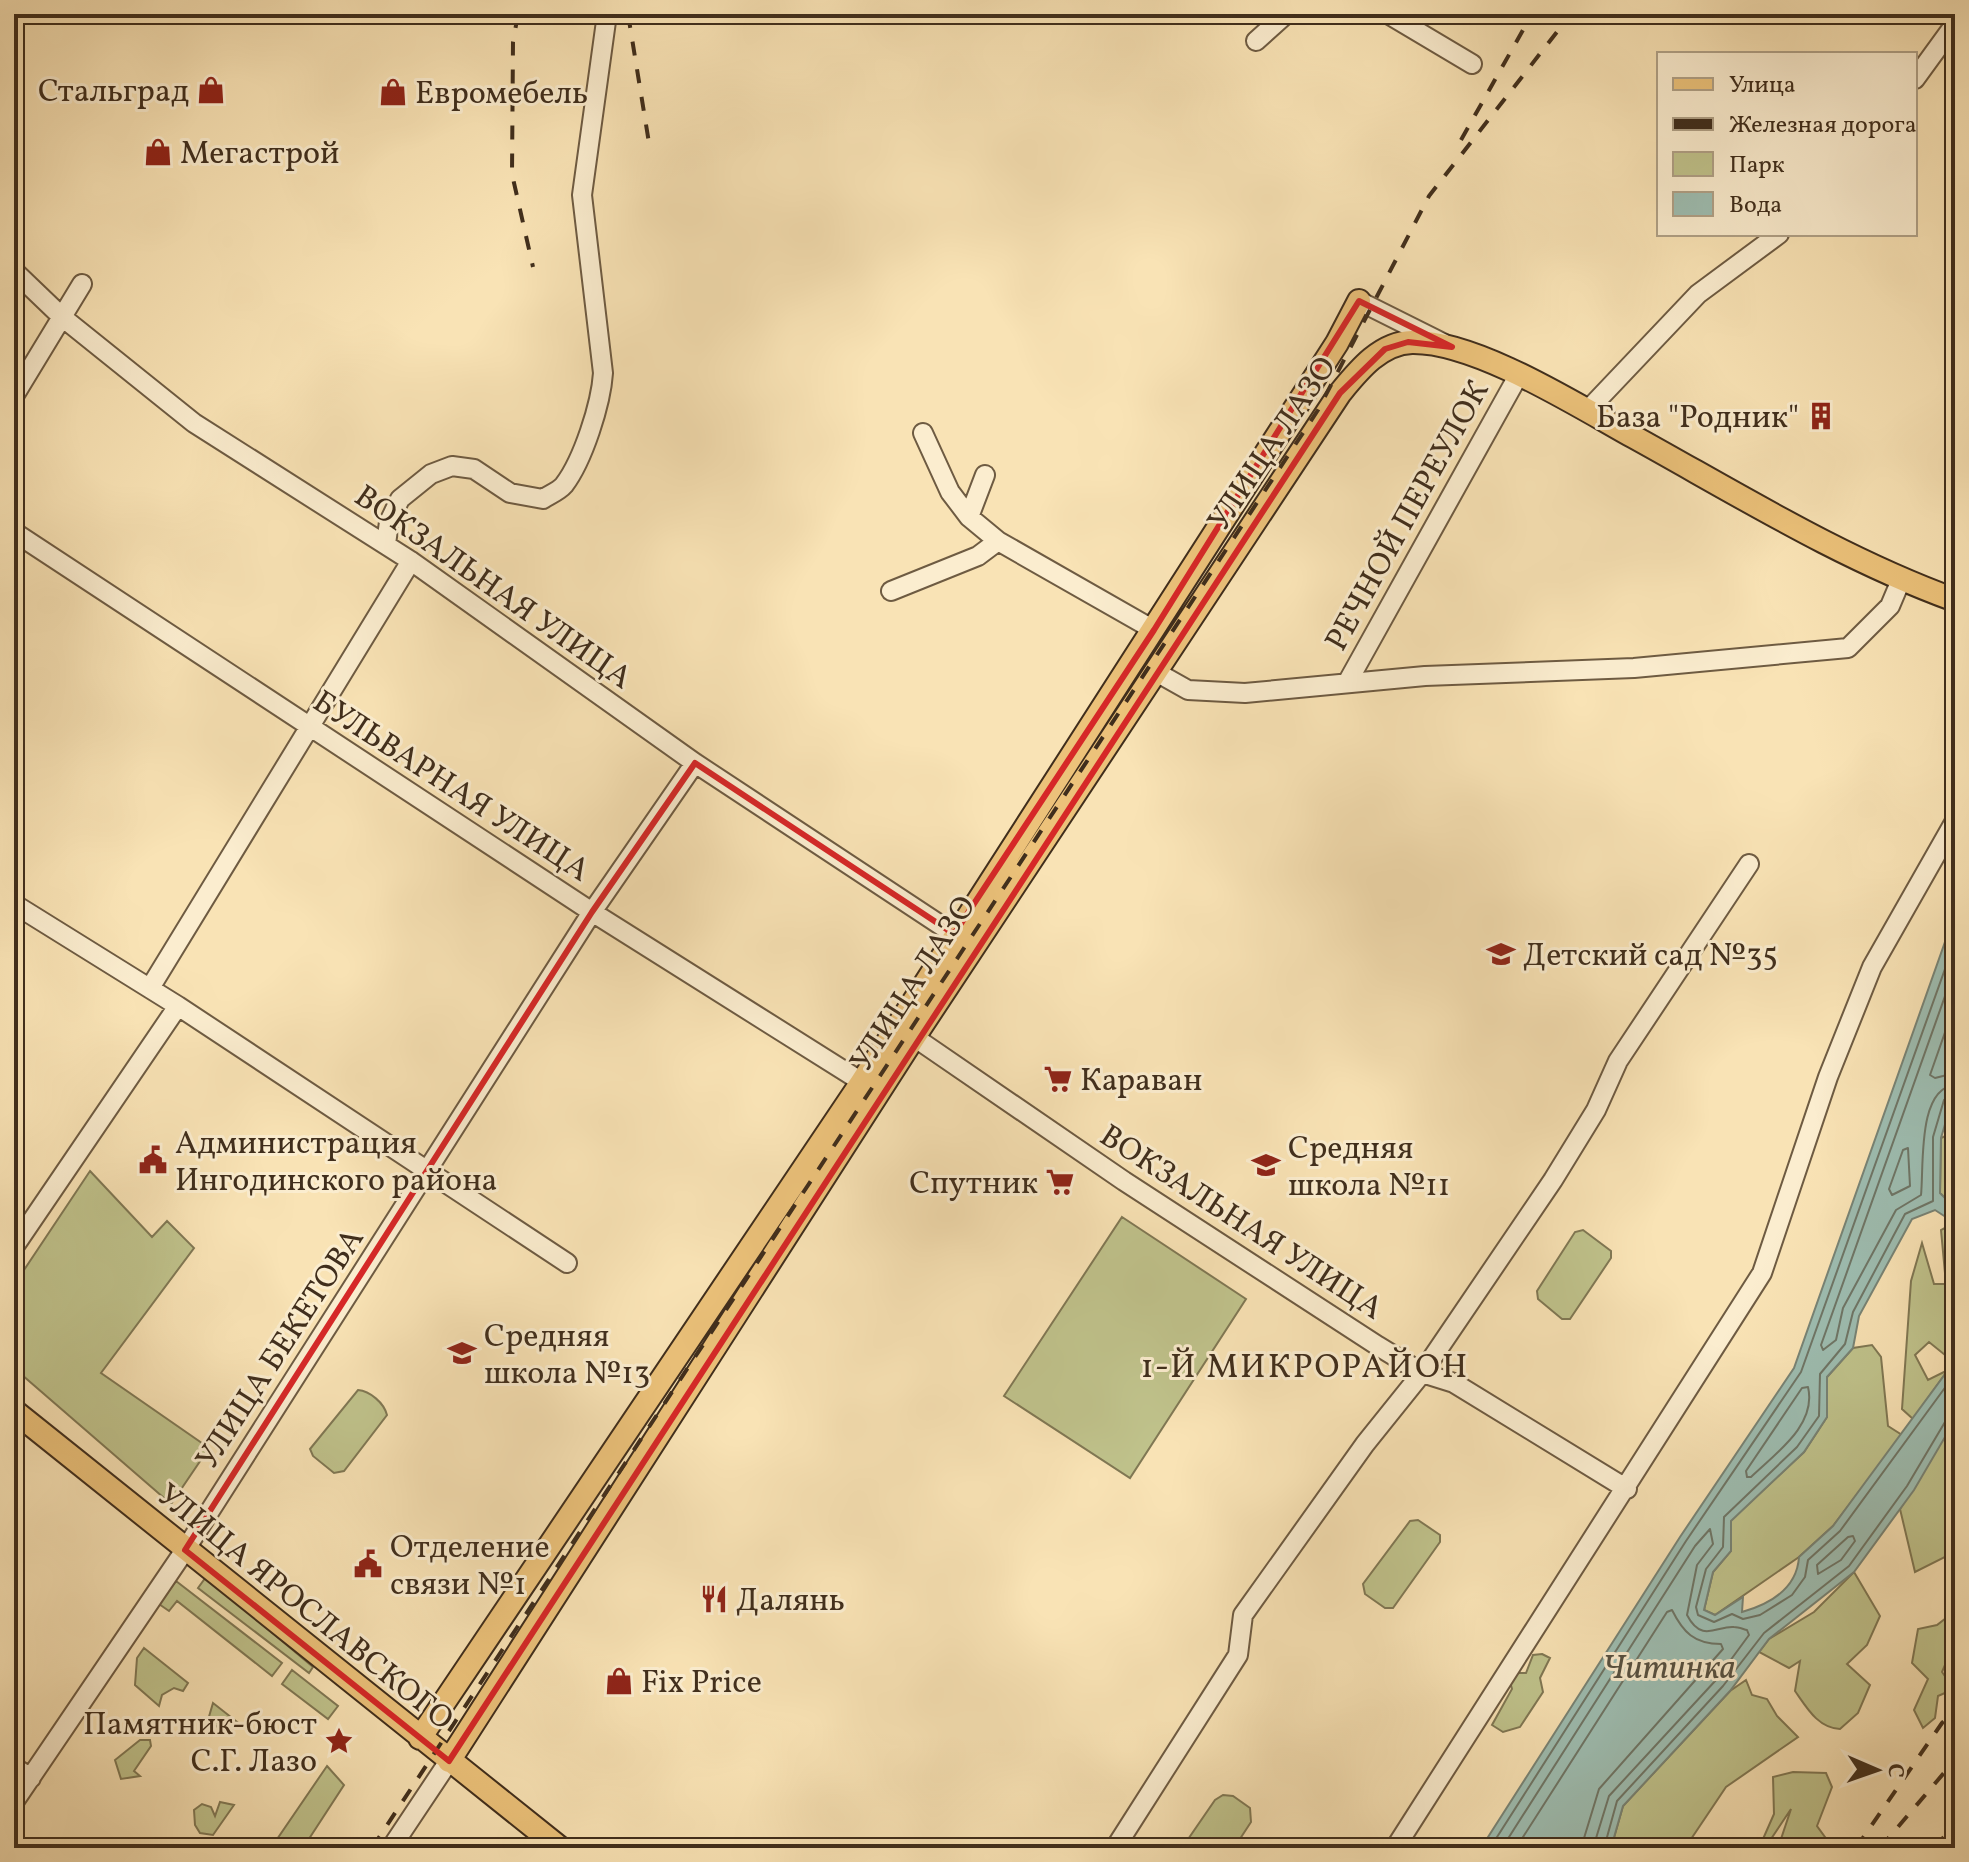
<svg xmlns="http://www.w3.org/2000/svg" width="1969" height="1862" viewBox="0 0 1969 1862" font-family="Vollkorn,serif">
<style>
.green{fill:#c0c38c;stroke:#807854;stroke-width:2}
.water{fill:#9ebeb2;stroke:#788476;stroke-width:2}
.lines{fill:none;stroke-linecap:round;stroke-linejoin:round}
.shore{stroke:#6f7667;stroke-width:2}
.minor-casing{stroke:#6e5b42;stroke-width:22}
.major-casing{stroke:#402e1c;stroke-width:26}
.minor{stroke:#fbedcf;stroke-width:18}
.major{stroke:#ecc27a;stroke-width:22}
.rail{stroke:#402e1c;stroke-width:4;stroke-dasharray:14 14;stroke-linecap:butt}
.marked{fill:none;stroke:#d62828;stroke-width:6;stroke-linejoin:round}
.labels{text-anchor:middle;stroke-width:6;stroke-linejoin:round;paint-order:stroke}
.poi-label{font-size:32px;fill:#402e1c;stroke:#fbedcf;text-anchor:start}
.street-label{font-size:32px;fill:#402e1c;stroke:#fbedcf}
.neighbourhood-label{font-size:34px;letter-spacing:2px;fill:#402e1c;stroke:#fbedcf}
.water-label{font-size:34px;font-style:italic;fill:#585242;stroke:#fbedcf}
</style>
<rect width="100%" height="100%" fill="#f9e3b5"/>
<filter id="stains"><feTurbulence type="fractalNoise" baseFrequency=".0025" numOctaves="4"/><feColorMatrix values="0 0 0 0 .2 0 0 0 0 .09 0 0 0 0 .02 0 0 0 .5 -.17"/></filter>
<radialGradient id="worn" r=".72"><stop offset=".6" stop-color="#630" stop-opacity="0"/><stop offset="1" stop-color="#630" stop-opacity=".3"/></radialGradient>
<path class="green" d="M1955 1092V1208L1940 1193 1941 1138 1950 1134Z
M90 1171 152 1237 167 1221 194 1248 101 1373 209 1448 171 1504 14 1368V1285Z
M1122 1217 1246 1299 1130 1478 1004 1396Z
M1954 1223 1955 1335 1945 1355 1929 1342 1915 1355 1928 1380 1948 1370 1913 1419 1902 1409 1911 1281 1922 1243 1934 1284H1946L1941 1230Z
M1583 1230 1611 1251V1258L1570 1319H1562L1538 1299 1537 1291 1575 1232Z
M1872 1345 1881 1357 1888 1426 1902 1435 1833 1526 1799 1557 1715 1615 1704 1610 1713 1572 1731 1551 1730 1521 1804 1452 1827 1417V1377L1853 1348Z
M358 1390C370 1391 384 1403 387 1415L344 1471 334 1473 313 1456 310 1449Z
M1955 1420V1552L1915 1572 1900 1509Z
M1418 1520 1440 1535V1542L1393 1608H1385L1365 1594 1363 1584 1410 1521Z
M1854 1572 1880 1616 1867 1645 1847 1664 1870 1685 1858 1713 1840 1729C1818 1728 1807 1708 1795 1691L1800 1661 1789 1668 1759 1652 1769 1639 1814 1612Z
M206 1577 313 1667 309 1673 198 1588Z
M176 1581 282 1663 272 1676 177 1601 169 1611 159 1604Z
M1955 1611V1642L1942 1672 1954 1689 1938 1696 1935 1718 1923 1728 1914 1710 1928 1679 1912 1663 1918 1629 1937 1625Z
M144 1648 188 1683 183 1691 174 1688 162 1695 159 1706 135 1685 137 1658Z
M1542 1654 1550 1658 1540 1678 1543 1692 1520 1727 1503 1732 1492 1725 1512 1689 1510 1682 1516 1673H1526L1533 1655Z
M292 1670 338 1706 328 1719 282 1684Z
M1746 1680 1752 1695 1767 1699 1777 1716 1798 1737 1726 1787 1685 1848H1611L1623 1806 1730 1691Z
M213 1703 241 1725 226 1733 208 1720Z
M140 1740H150L151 1746 134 1771 140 1776 121 1779 115 1760Z
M327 1766 344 1785 303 1848H271Z
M1793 1772 1826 1773 1832 1787 1817 1826 1833 1848H1778L1791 1809 1765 1848H1759L1774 1814 1773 1777Z
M1223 1795 1233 1796 1250 1808 1251 1822 1234 1848H1182L1215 1800Z
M220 1802 234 1805 213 1835 200 1833 195 1825 194 1810 202 1804 211 1807 215 1816Z"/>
<path class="water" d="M1955 927V1091L1941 1138 1940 1193 1955 1208V1223L1935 1210 1912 1219 1859 1316 1853 1348 1827 1377V1417L1804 1452 1731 1521V1551L1713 1572 1704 1610 1715 1615 1743 1597 1742 1612C1770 1604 1797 1588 1799 1557L1833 1526 1948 1370 1955 1335V1420L1914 1490 1854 1572 1769 1639 1730 1691 1623 1806 1611 1848H1481L1680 1537 1794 1368 1945 942Z"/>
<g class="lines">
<path class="shore" d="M1955 968 1821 1345 1823 1350 1836 1340 1843 1308 1896 1210 1921 1195C1924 1168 1917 1088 1955 1085
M1955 1004 1930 1075 1935 1078 1955 1073
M1955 1095 1944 1100 1933 1137V1201L1905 1214 1853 1312 1845 1344 1820 1374 1819 1416 1797 1447 1724 1517 1723 1547 1706 1569 1696 1607 1698 1615 1714 1622 1732 1614 1743 1619 1760 1615 1792 1595 1805 1577 1808 1560 1840 1531 1955 1374
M1908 1148 1910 1186 1892 1195 1889 1189 1903 1150Z
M1808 1387C1817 1425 1776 1453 1751 1477H1747L1746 1471 1802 1388Z
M1848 1537 1853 1536 1855 1541 1841 1560 1818 1574 1817 1565Z
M1490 1848 1686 1541 1801 1372 1955 941
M1502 1848 1695 1546 1710 1529 1713 1544 1697 1565 1687 1615C1702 1644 1718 1625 1734 1627 1738 1627 1743 1629 1747 1630L1749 1635 1716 1680 1609 1796 1593 1848
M1516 1848 1667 1612 1672 1610C1683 1632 1694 1644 1721 1644L1723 1649 1599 1789 1581 1848
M1604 1848 1617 1801 1723 1686 1764 1633 1849 1566 1907 1486 1945 1422 1955 1418"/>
<defs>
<path id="minor" d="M1388 14 1472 64
M1256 41 1286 14
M1915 79 1955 24
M14 271 62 317 194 423 411 561 695 763 954 934
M1359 301 1443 343
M14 396 82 284
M1587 411 1698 294 1779 234
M923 433 950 492 969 517 998 541 1154 630
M969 517 985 475
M14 532 592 912 862 1082
M386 544 389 522 400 499 431 474 452 466 474 469 510 493 543 499C549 495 559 491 564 485 583 460 601 404 603 373L582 195 607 14
M891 591 978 556 998 541
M1156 672 1188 690 1245 693 1425 676 1634 668 1848 648 1890 606 1901 580
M1347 683 1518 376
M14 904 178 1006 567 1263
M150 988 411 561
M914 1037 1124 1181 1378 1346 1422 1373 1454 1383 1627 1489
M14 1247 178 1006
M14 1767 31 1778
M14 1802 185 1550 592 912 695 763
M391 1848 449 1761
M1115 1848 1238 1655 1243 1615 1365 1444 1422 1373 1553 1180 1596 1110 1618 1061 1749 864
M1395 1848 1762 1273 1828 1077 1872 967 1955 821"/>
<path id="major" d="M14 1411 560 1848
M420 1738 862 1082 1337 343 1359 301
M449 1761 914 1037 1340 393C1358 371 1380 343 1412 342 1476 341 1578 406 1634 437 1739 495 1842 559 1955 600"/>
</defs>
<use href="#minor" class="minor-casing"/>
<use href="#major" class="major-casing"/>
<use href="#minor" class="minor"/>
<use href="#major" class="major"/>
<path class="rail" d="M518 14 513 42 512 174 533 267
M628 14 649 143
M1461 140 1532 14
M372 1848 1318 410 1429 196 1571 14
M1856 1848 1942 1723 1955 1710
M1880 1848 1955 1760
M1935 1848 1955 1823"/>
</g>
<path class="marked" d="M1359 301 1452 347 1408 342 1385 349 1340 393 449 1761 185 1550 592 912 695 763 954 934 1154 630Z"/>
<defs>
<symbol id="shop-bare" viewBox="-9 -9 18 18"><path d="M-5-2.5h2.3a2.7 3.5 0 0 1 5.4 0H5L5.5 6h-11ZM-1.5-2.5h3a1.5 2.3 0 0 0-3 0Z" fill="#8f2418" stroke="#fbedcf" stroke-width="2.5" paint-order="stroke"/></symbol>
<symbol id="building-bare" viewBox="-9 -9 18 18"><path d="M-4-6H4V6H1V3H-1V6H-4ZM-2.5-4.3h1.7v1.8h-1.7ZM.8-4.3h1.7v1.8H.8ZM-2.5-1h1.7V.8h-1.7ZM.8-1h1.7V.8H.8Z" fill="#8f2418" stroke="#fbedcf" stroke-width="2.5" paint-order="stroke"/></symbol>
<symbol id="school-bare" viewBox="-9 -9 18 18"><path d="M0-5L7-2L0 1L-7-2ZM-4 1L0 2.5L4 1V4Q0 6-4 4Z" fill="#8f2418" stroke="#fbedcf" stroke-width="2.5" paint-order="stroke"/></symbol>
<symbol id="supermarket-bare" viewBox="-9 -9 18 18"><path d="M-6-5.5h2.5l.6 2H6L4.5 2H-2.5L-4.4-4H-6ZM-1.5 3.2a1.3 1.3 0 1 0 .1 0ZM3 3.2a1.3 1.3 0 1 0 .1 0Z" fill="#8f2418" stroke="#fbedcf" stroke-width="2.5" paint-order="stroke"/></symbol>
<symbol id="civic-bare" viewBox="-9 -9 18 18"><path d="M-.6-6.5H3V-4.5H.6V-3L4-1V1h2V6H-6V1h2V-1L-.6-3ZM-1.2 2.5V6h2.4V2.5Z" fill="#8f2418" stroke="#fbedcf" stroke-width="2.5" paint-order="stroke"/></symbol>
<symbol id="restaurant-bare" viewBox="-9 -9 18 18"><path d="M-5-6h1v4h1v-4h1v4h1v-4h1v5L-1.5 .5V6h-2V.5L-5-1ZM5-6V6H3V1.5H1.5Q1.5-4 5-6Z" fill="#8f2418" stroke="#fbedcf" stroke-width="2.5" paint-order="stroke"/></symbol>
<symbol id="sight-bare" viewBox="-9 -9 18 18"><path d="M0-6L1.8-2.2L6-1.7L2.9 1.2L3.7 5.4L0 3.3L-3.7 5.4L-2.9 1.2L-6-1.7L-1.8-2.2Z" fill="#8f2418" stroke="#fbedcf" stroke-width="2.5" paint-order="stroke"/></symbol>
</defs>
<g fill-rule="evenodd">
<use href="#shop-bare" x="191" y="70" width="40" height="40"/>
<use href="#shop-bare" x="373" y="72" width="40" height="40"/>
<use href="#shop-bare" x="138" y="132" width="40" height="40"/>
<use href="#building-bare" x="1801" y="396" width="40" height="40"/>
<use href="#school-bare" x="1481" y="934" width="40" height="40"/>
<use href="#supermarket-bare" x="1038" y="1059" width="40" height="40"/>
<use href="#civic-bare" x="133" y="1140" width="40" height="40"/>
<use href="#school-bare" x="1246" y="1145" width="40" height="40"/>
<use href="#supermarket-bare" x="1040" y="1162" width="40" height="40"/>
<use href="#school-bare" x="442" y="1333" width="40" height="40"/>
<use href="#civic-bare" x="348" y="1544" width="40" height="40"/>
<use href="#restaurant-bare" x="694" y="1579" width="40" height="40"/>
<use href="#shop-bare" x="599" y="1661" width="40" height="40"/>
<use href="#sight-bare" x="319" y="1721" width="40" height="40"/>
</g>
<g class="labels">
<g class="poi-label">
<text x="189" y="101" text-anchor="end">Стальград</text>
<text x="415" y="103">Евромебель</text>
<text x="180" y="163">Мегастрой</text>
<text x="1799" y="427" text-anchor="end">База "Родник"</text>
<text x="1523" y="965">Детский сад №35</text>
<text x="1080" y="1090">Караван</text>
<text x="175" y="1153">Администрация<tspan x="175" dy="37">Ингодинского района</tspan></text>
<text x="1288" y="1158">Средняя<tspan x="1288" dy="37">школа №11</tspan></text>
<text x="1038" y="1193" text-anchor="end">Спутник</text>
<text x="484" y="1346">Средняя<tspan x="484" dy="37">школа №13</tspan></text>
<text x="390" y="1557">Отделение<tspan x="390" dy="37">связи №1</tspan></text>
<text x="736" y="1610">Далянь</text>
<text x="641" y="1692">Fix Price</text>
<text x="317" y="1734" text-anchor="end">Памятник-бюст<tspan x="317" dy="37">С.Г. Лазо</tspan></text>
</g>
<g class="street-label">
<text transform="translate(1271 443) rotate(-56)" y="11">УЛИЦА ЛАЗО</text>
<text transform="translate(1406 515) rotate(-61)" y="11">РЕЧНОЙ ПЕРЕУЛОК</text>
<text transform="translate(494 586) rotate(35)" y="11">ВОКЗАЛЬНАЯ УЛИЦА</text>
<text transform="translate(452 785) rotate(33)" y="11">БУЛЬВАРНАЯ УЛИЦА</text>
<text transform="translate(912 983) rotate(-57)" y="11">УЛИЦА ЛАЗО</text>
<text transform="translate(1242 1221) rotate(33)" y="11">ВОКЗАЛЬНАЯ УЛИЦА</text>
<text transform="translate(279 1348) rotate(-57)" y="11">УЛИЦА БЕКЕТОВА</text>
<text transform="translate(306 1606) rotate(39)" y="11">УЛИЦА ЯРОСЛАВСКОГО</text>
</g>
<g class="neighbourhood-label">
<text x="1305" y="1377">1-Й МИКРОРАЙОН</text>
</g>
<g class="water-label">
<text x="1669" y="1678">Читинка</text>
</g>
</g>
<rect width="1969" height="1862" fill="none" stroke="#f9e3b5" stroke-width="48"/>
<rect x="16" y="16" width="1937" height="1830" fill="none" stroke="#402e1c" stroke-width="4"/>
<rect x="24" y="24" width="1921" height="1814" fill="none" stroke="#402e1c" stroke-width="2"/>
<rect x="1657" y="52" width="260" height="184" fill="#fbedcf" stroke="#b0a187" stroke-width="2"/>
<rect x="1673" y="78" width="40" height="12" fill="#ecc27a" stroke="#b0a187" stroke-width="2"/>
<text x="1729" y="92" font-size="24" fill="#402e1c">Улица</text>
<rect x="1673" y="118" width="40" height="12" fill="#402e1c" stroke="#b0a187" stroke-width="2"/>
<text x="1729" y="132" font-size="24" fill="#402e1c">Железная дорога</text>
<rect x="1673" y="152" width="40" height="24" fill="#c0c38c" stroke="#b0a187" stroke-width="2"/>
<text x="1729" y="172" font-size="24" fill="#402e1c">Парк</text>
<rect x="1673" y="192" width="40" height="24" fill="#9ebeb2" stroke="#b0a187" stroke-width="2"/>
<text x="1729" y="212" font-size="24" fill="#402e1c">Вода</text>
<g transform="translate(1877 1770) rotate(92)" stroke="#fbedcf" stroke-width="6" paint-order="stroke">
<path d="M0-6L14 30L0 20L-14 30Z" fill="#402e1c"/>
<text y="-12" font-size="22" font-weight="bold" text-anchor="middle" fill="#402e1c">С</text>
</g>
<rect width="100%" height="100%" filter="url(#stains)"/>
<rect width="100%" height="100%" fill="url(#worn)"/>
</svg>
